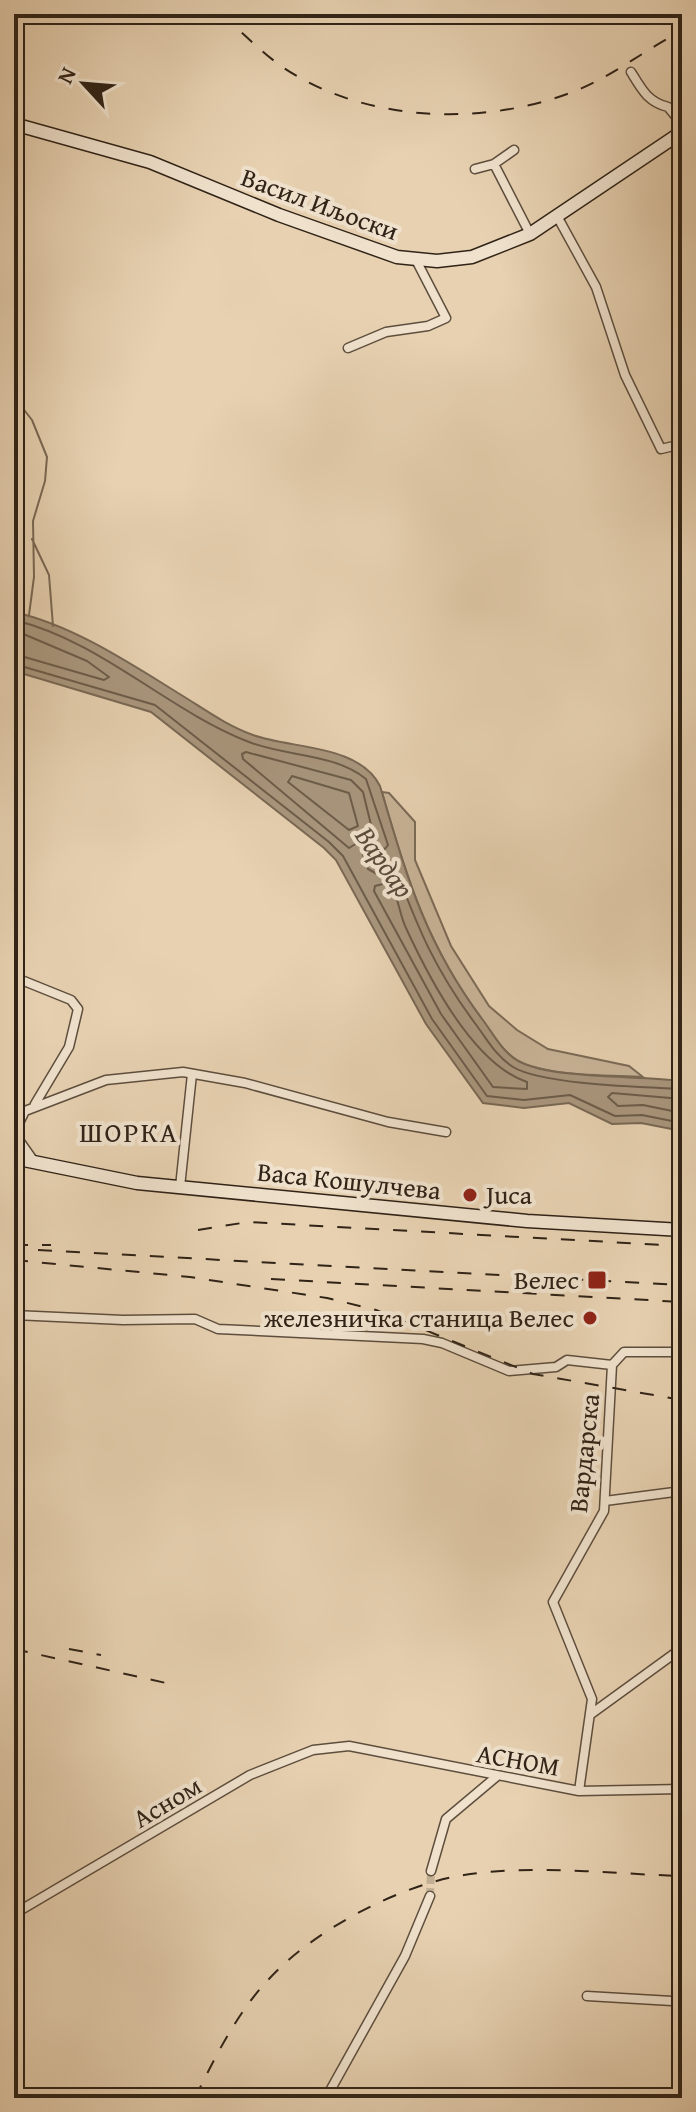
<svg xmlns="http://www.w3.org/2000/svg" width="696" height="2112" viewBox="0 0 696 2112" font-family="'Gentium Book Plus',serif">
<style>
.green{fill:#c8b397;stroke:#7c6b57;stroke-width:2}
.water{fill:#a9967d;stroke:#796854;stroke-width:2}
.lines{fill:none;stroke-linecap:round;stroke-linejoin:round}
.shore{stroke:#6c5c4a;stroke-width:2}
.stream{stroke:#796854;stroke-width:2}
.street-tunnel{stroke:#c2ae92;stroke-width:8;stroke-dasharray:8 4;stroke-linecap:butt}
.street-casing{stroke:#5e4e3e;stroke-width:11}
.secondary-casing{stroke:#302317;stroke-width:15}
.street{stroke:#efe1cc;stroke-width:8}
.secondary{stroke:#efe1cc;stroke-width:12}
.rail{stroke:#302317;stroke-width:2;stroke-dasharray:14 14;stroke-linecap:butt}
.poi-dot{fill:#8f2418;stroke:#efe1cc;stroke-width:3}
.labels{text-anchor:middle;stroke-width:8;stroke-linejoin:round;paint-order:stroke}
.street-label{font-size:26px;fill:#302317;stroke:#efe1cc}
.poi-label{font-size:26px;fill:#302317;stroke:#efe1cc;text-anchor:end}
.water-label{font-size:28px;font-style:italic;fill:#5a4b3b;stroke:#efe1cc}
.neighbourhood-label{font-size:28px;letter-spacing:2px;fill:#302317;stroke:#efe1cc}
</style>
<rect width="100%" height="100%" fill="#e7d1b1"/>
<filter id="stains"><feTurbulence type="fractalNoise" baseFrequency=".0025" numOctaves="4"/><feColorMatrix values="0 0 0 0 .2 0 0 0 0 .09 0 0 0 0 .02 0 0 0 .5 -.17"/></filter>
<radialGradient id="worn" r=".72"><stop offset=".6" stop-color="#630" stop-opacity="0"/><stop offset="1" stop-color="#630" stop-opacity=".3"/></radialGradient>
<path class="green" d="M382 792 389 793 415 822V860L451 946 489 1006 517 1030 548 1049 629 1066 643 1077C609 1075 546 1077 517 1060 501 1050 492 1033 482 1019 428 947 406 877 382 792Z"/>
<path class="water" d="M14 612C72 625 128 662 178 693 203 708 225 725 253 735 291 749 359 744 380 786 407 877 424 941 482 1019 493 1033 502 1052 518 1061 555 1080 638 1075 682 1081V1131L641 1123 612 1124 569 1103 524 1108 483 1103 426 1024 336 860 324 848 151 712 14 671Z"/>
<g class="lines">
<path class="shore" d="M14 620C101 641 167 710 249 742 287 757 334 753 366 779L388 845 385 849 374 844 366 848 363 855 368 869 379 875 389 863 394 864C418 929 435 970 477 1026 488 1041 497 1057 513 1067 543 1085 644 1087 682 1089
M14 630 87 661 109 677 104 680 14 654
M14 664 155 705 329 842 343 856 432 1019 487 1096 524 1100 570 1095 615 1116 642 1115 682 1123
M246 752 351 780 363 792 373 833 349 848 243 759 242 754Z
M292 776 349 793 358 826 349 830 288 782Z
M387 883C398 891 399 914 406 928 429 978 473 1064 527 1082V1089L493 1087 441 1014 374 891 375 886Z
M682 1099 612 1093 608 1097 618 1106 643 1105 682 1113"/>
<path class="stream" d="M14 397 32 420 47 457 45 481 33 521 34 577 29 615
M32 539 49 575 53 626"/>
<path class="street-tunnel" d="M430 1896 431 1871"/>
<defs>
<path id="street" d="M631 72C642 90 648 102 668 107L682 124
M514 150 494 164 530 234
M475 169 494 164
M557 216 596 287 625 375 661 449 682 444
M348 348 386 332 428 326 446 318 416 260
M14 977 71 1000 78 1009 69 1047 35 1104
M33 1160 14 1133 25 1111 106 1080 183 1072 245 1083 388 1122 446 1132
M180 1187 192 1074
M14 1315 123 1320 195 1319 218 1329 423 1339 442 1343 509 1371 556 1367 567 1360 612 1365
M605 1501 682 1491
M591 1714 682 1648
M579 1791 592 1699 553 1602 604 1511 612 1365 624 1352H682
M431 1871 446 1819 496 1777
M14 1914 250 1775 313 1750 349 1746 579 1791 682 1789
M587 1996 672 2001
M326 2098 405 1956 430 1896"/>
<path id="secondary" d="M14 124 150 162 279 215 397 257 437 261 472 257 530 234 682 132
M14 1158 137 1183 527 1221 682 1230"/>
</defs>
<use href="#street" class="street-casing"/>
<use href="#secondary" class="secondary-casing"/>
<use href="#street" class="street"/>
<use href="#secondary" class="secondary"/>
<path class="rail" d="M221 14C241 31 260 51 281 66 364 123 484 127 575 91 613 76 646 49 682 31
M198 1230 248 1222 682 1246
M14 1245H51
M38 1250 682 1285
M14 1260 190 1277 327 1298 376 1310 533 1374 682 1400
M271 1279 682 1302
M14 1649 166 1683
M69 1649 101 1655
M195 2098C215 2057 237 2013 268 1980 312 1931 399 1885 464 1875 534 1864 611 1874 682 1876"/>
</g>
<g class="poi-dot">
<circle cx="470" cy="1195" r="8"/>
<rect x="587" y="1270" width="20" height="20" rx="4"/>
<circle cx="590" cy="1318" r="8"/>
</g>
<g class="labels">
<g class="street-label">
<text transform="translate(320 204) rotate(20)" y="9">Васил Иљоски</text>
<text transform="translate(349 1181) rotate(6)" y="9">Васа Кошулчева</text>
<text transform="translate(584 1453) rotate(-84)" y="9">Вардарска</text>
<text transform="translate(518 1760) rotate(10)" y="9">АСНОМ</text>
<text transform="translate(167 1802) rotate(-31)" y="9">Асном</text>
</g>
<g class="poi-label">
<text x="486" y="1204" text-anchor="start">Juca</text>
<text x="579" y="1289">Велес</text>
<text x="574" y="1327">железничка станица Велес</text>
</g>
<g class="water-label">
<text transform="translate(385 862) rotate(55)" y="10">Вардар</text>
</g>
<g class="neighbourhood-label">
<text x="129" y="1142">ШОРКА</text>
</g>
</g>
<rect width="696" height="2112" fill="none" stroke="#e7d1b1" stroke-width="48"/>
<rect x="16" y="16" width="664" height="2080" fill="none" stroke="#302317" stroke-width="4"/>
<rect x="24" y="24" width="648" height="2064" fill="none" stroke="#302317" stroke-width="2"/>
<g transform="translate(84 84) rotate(296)" stroke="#efe1cc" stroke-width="6" paint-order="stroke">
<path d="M0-6L14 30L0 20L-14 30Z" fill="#302317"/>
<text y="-12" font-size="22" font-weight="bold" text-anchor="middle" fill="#302317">N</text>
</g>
<rect width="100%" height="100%" filter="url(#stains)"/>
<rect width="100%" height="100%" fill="url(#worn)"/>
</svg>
